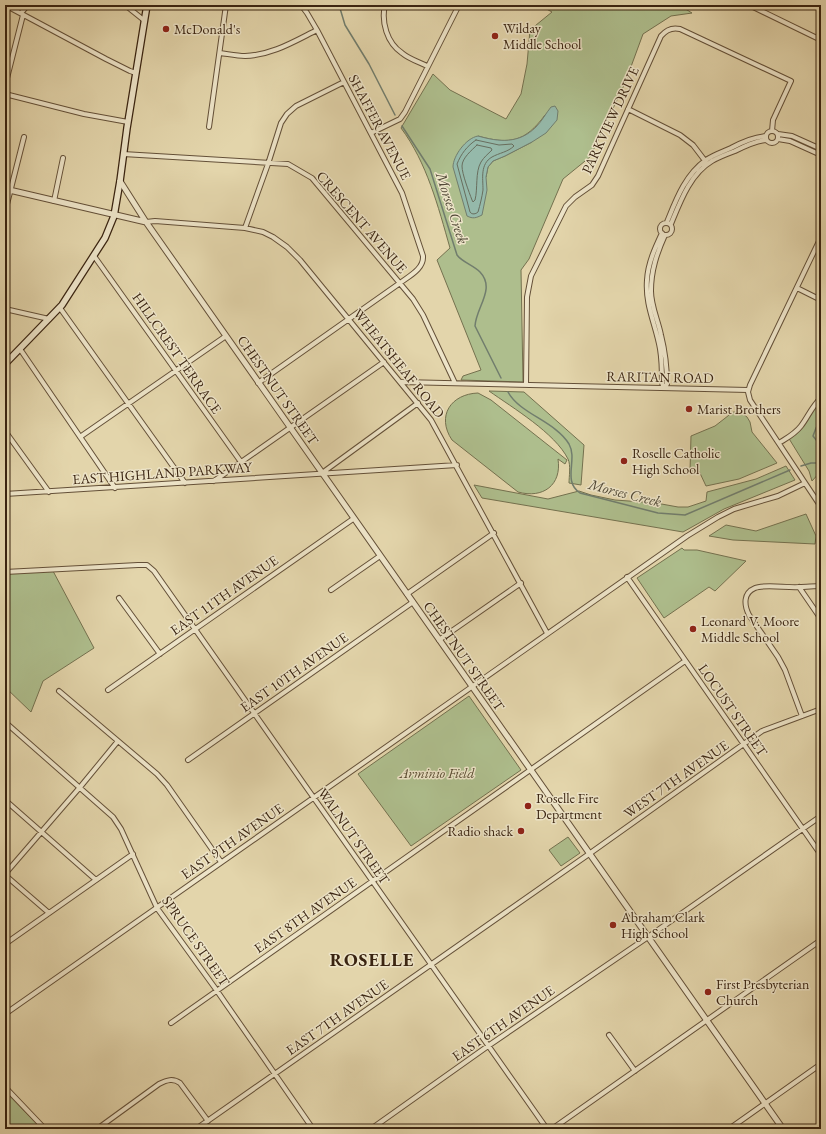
<svg xmlns="http://www.w3.org/2000/svg" width="826" height="1134" viewBox="0 0 826 1134" font-family="'EB Garamond',serif">
<style>
.green{fill:#aebe8d;stroke:#74714f;fill-rule:evenodd}
.water{fill:#95b9aa;stroke:#717d6d}
.lines{fill:none;stroke-linecap:round;stroke-linejoin:round}
.shore{stroke:#686e5e;stroke-width:1}
.stream{stroke:#717d6d;stroke-width:1.5}
.minor-casing{stroke:#645038;stroke-width:6}
.tertiary-casing{stroke:#645038;stroke-width:7}
.secondary-casing{stroke:#3a2411;stroke-width:8}
.minor{stroke:#ede4c8;stroke-width:4}
.tertiary{stroke:#ede4c8;stroke-width:5}
.secondary{stroke:#ede4c8;stroke-width:5.5}
.poi-dot{fill:#8f2418;stroke:#ede4c8;stroke-width:1.5}
.labels{text-anchor:middle;stroke-width:3;stroke-linejoin:round;paint-order:stroke}
.poi-label{font-size:14px;fill:#3a2411;stroke:#ede4c8;text-anchor:start}
.street-label{font-size:14px;fill:#3a2411;stroke:#ede4c8}
.park-label{font-size:14px;font-style:italic;fill:#574a30;stroke:#ede4c8}
.water-label{font-size:15px;font-style:italic;fill:#514937;stroke:#ede4c8}
.district-label{font-size:18px;font-weight:bold;letter-spacing:1px;fill:#3a2411;stroke:#ede4c8}
</style>
<rect width="100%" height="100%" fill="#e3d5ab"/>
<filter id="stains"><feTurbulence type="fractalNoise" baseFrequency=".005" numOctaves="4"/><feColorMatrix values="0 0 0 0 .2 0 0 0 0 .09 0 0 0 0 .02 0 0 0 .5 -.17"/></filter>
<radialGradient id="worn" r=".72"><stop offset=".6" stop-color="#630" stop-opacity="0"/><stop offset="1" stop-color="#630" stop-opacity=".3"/></radialGradient>
<path class="green" d="M539 5H679L692 13 671 16 643 34 625 83 590 157 563 179 529 259 521 270 523 382 461 380 463 376 481 370 437 260 450 248C438 206 427 163 401 128L433 74 450 90 506 119 521 94 527 64 530 30 552 12ZM545 115 532 142 505 156 493 161 488 167 486 177 478 136C510 145 525 142 545 115Z
M489 391 524 392 584 445 581 485 569 483C569 477 571 465 568 459 555 433 513 408 489 391Z
M478 393 491 400 567 460 565 464 558 459C562 485 543 499 518 492L452 440C436 416 451 394 478 393Z
M815 403 821 410V471L812 481 809 471 788 437 797 431Z
M733 412 742 413 747 417 750 422 752 432 777 463 739 479 706 486 699 471H690L691 436 715 426Z
M786 466 795 480 724 509 683 532 482 498 474 485 548 499 579 491 591 495 615 500 656 503 678 507H688L706 501 707 492 756 479Z
M806 514 816 536 815 544 733 540 709 536 726 525 756 531Z
M682 548 684 550H697L746 561 715 591 709 587 664 618 637 578Z
M53 571 94 648 43 681 31 712 5 687V573Z
M469 696 521 770 411 846 358 774Z
M568 837 580 853 561 866 549 850Z
M5 1091 42 1129H5Z"/>
<path class="water" d="M555 106 558 111 557 120 546 133 532 142 505 156 493 161 488 167 486 177 487 190 482 215C476 218 473 219 467 216L453 167C453 156 466 138 478 136 499 142 519 144 536 127 542 121 546 113 551 107Z"/>
<g class="lines">
<path class="shore" d="M476 140 499 145 512 144 514 146C508 152 499 153 492 157 480 164 483 178 483 190 482 197 480 205 478 212 476 214 472 215 470 212L457 164C461 154 467 146 476 140Z
M477 145 491 148 492 150C488 154 484 157 481 162 475 172 478 189 475 200L473 202 472 200C469 192 462 174 462 166 462 158 472 150 477 145Z"/>
<path class="stream" d="M339 5 345 25 369 64 395 115
M402 126 430 169 457 255C462 262 473 265 480 272 496 289 476 307 475 326L501 378
M508 392C520 414 555 421 569 444 578 460 562 481 580 493L658 513 685 515 790 470
M821 421 816 428 813 436 821 446
M801 466 811 463H818L821 457"/>
<defs>
<path id="minor" d="M5 5 106 59 130 71 136 73
M125 5 145 21
M385 5C381 22 387 43 402 53 409 59 419 62 427 66
M749 5 821 40
M21 13 28 5
M220 53C228 54 237 56 245 56 272 55 293 42 317 30
M5 86 23 15
M5 94 84 114 128 122
M628 109 680 135 693 145 706 162
M209 127 226 5
M766 137a6 6 0 1 1 12 0a6 6 0 1 1-12 0Z
M371 133 400 119 405 112 459 5
M778 134 792 136 821 149
M778 139 790 141 821 155
M123 154 288 164 312 178 413 299 423 315 455 383
M54 201 63 158
M5 212 24 137
M146 222 155 221 245 228 263 232 273 237 287 247 300 260 431 420 547 633
M667 222C676 200 685 175 706 160 713 155 722 152 731 148 742 142 753 137 766 136
M660 229a6 6 0 1 1 12 0a6 6 0 1 1-12 0Z
M671 224C680 202 690 174 712 161 719 157 727 154 735 151 745 146 755 141 766 140
M245 228 268 164 281 123 287 114 296 106 344 82
M662 233C655 248 648 263 647 280 645 306 656 325 660 349 662 361 662 372 662 383L664 388
M821 237 750 385 748 392 750 400 821 507
M94 256 241 462
M797 288 821 300
M60 308 185 483
M5 309 49 319
M20 349 115 488
M401 382 748 390
M258 383 400 283C409 276 424 269 423 256L402 193 317 30 307 13 301 5
M526 385 527 297 531 276 566 206 575 197 592 185 598 176 661 36C666 30 672 27 680 29L791 81 773 120 772 131
M664 388 667 384C667 367 665 351 661 335 658 320 651 306 651 291 651 270 657 253 665 235
M5 431 49 492
M80 437 226 336
M779 443C787 438 795 434 801 426 808 417 812 406 821 398
M322 473 418 403
M214 481 384 362
M5 494 457 465
M5 572 138 565H147L154 571 547 1129
M627 577 821 855
M799 587 821 619
M331 590 380 556
M407 594 494 533
M119 598 160 654
M439 640 521 583
M108 690 353 519
M59 691 157 774 167 785 221 862
M802 716 785 670 778 657 749 615C744 605 743 593 755 588 763 584 788 588 799 587 806 587 814 586 821 586
M5 722 113 817 121 829 157 908 215 988 313 1129
M188 760 413 602
M5 800 96 880
M5 874 81 786 118 741
M5 875 49 913
M5 944 133 854
M5 1014 687 536 718 517 734 509 778 496 805 483
M171 1023 685 661
M609 1035 635 1071
M5 1087 45 1129
M97 1129 159 1084C167 1080 173 1078 180 1083L208 1121
M196 1129 589 854 762 731 821 709
M371 1129 488 1046 648 937 821 816
M552 1129 821 940
M729 1129 821 1064"/>
<path id="tertiary" d="M120 181 146 222
M5 189 146 222 783 1129"/>
<path id="secondary" d="M5 364 62 305 105 238 114 216 120 181 127 128 147 5"/>
</defs>
<use href="#minor" class="minor-casing"/>
<use href="#tertiary" class="tertiary-casing"/>
<use href="#secondary" class="secondary-casing"/>
<use href="#minor" class="minor"/>
<use href="#tertiary" class="tertiary"/>
<use href="#secondary" class="secondary"/>
</g>
<g class="poi-dot">
<circle cx="166" cy="29" r="4"/>
<circle cx="495" cy="36" r="4"/>
<circle cx="689" cy="409" r="4"/>
<circle cx="624" cy="461" r="4"/>
<circle cx="693" cy="629" r="4"/>
<circle cx="528" cy="806" r="4"/>
<circle cx="521" cy="831" r="4"/>
<circle cx="613" cy="925" r="4"/>
<circle cx="708" cy="992" r="4"/>
</g>
<g class="labels">
<g class="poi-label">
<text x="503" y="33">Wilday<tspan x="503" dy="16">Middle School</tspan></text>
<text x="174" y="34">McDonald's</text>
<text x="697" y="414">Marist Brothers</text>
<text x="632" y="458">Roselle Catholic<tspan x="632" dy="16">High School</tspan></text>
<text x="701" y="626">Leonard V. Moore<tspan x="701" dy="16">Middle School</tspan></text>
<text x="536" y="803">Roselle Fire<tspan x="536" dy="16">Department</tspan></text>
<text x="513" y="836" text-anchor="end">Radio shack</text>
<text x="621" y="922">Abraham Clark<tspan x="621" dy="16">High School</tspan></text>
<text x="716" y="989">First Presbyterian<tspan x="716" dy="16">Church</tspan></text>
</g>
<g class="street-label">
<text transform="translate(610 120) rotate(-65)" y="5">PARKVIEW DRIVE</text>
<text transform="translate(380 127) rotate(62)" y="5">SHAFFER AVENUE</text>
<text transform="translate(362 222) rotate(49)" y="5">CRESCENT AVENUE</text>
<text transform="translate(177 353) rotate(55)" y="5">HILLCREST TERRACE</text>
<text transform="translate(399 363) rotate(51)" y="5">WHEATSHEAF ROAD</text>
<text transform="translate(660 377) rotate(1)" y="5">RARITAN ROAD</text>
<text transform="translate(278 390) rotate(55)" y="5">CHESTNUT STREET</text>
<text transform="translate(162 473) rotate(-4)" y="5">EAST HIGHLAND PARKWAY</text>
<text transform="translate(224 595) rotate(-35)" y="5">EAST 11TH AVENUE</text>
<text transform="translate(464 656) rotate(55)" y="5">CHESTNUT STREET</text>
<text transform="translate(294 672) rotate(-35)" y="5">EAST 10TH AVENUE</text>
<text transform="translate(733 710) rotate(55)" y="5">LOCUST STREET</text>
<text transform="translate(676 779) rotate(-35)" y="5">WEST 7TH AVENUE</text>
<text transform="translate(354 836) rotate(55)" y="5">WALNUT STREET</text>
<text transform="translate(232 841) rotate(-35)" y="5">EAST 9TH AVENUE</text>
<text transform="translate(305 915) rotate(-35)" y="5">EAST 8TH AVENUE</text>
<text transform="translate(196 941) rotate(55)" y="5">SPRUCE STREET</text>
<text transform="translate(337 1017) rotate(-35)" y="5">EAST 7TH AVENUE</text>
<text transform="translate(503 1023) rotate(-35)" y="5">EAST 6TH AVENUE</text>
</g>
<g class="park-label">
<text x="437" y="778">Arminio Field</text>
</g>
<g class="water-label">
<text transform="translate(452 208) rotate(72)" y="5">Morses Creek</text>
<text transform="translate(625 493) rotate(14)" y="5">Morses Creek</text>
</g>
<g class="district-label">
<text x="372" y="966">ROSELLE</text>
</g>
</g>
<rect width="826" height="1134" fill="none" stroke="#e3d5ab" stroke-width="20"/>
<rect x="6" y="6" width="814" height="1122" fill="none" stroke="#3a2411" stroke-width="2"/>
<rect x="10" y="10" width="806" height="1114" fill="none" stroke="#3a2411"/>
<rect width="100%" height="100%" filter="url(#stains)"/>
<rect width="100%" height="100%" fill="url(#worn)"/>
</svg>
